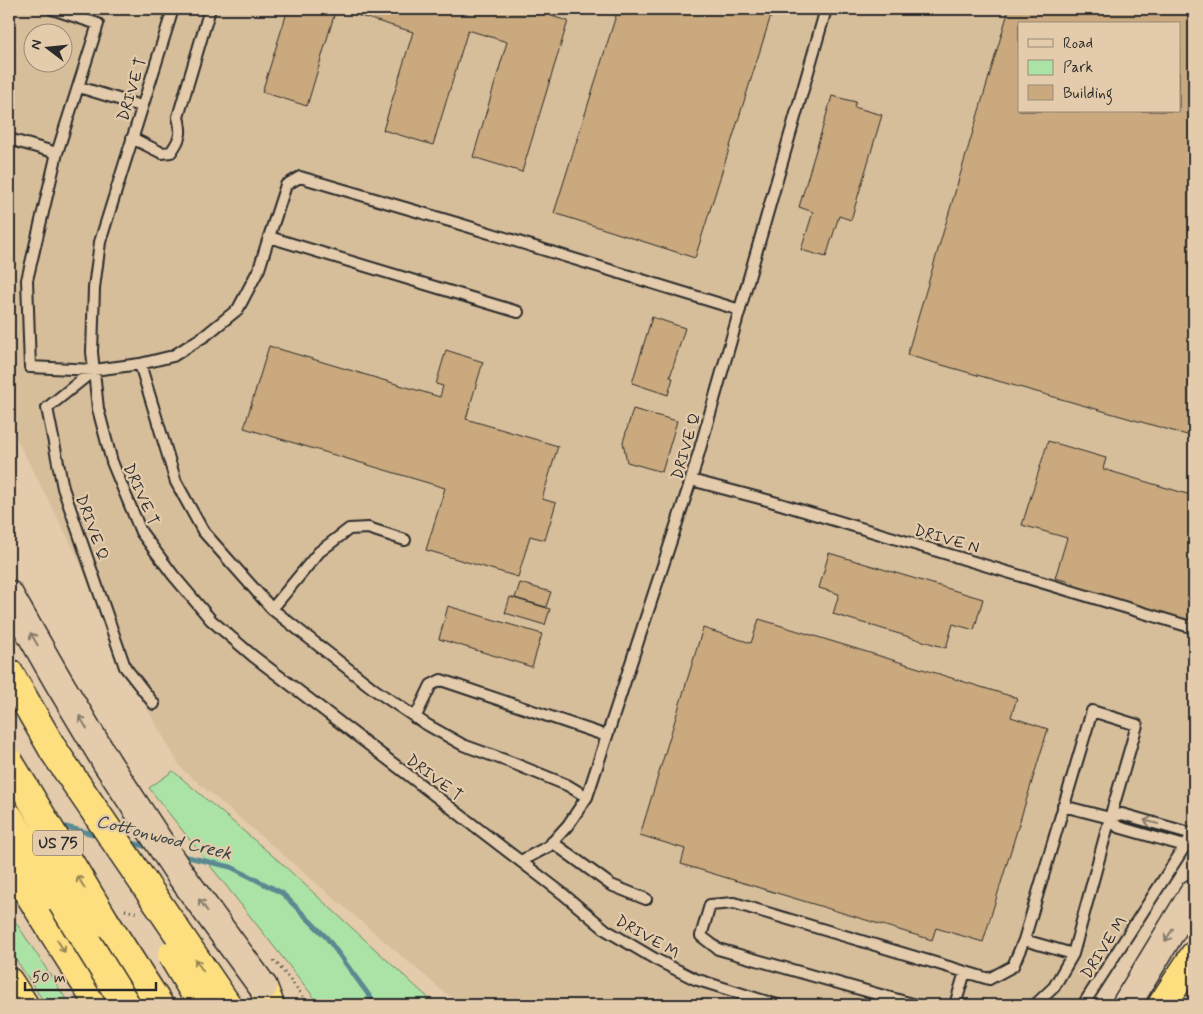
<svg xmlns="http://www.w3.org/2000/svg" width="1203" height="1014" viewBox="0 0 1203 1014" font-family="Mynerve,sans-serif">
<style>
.built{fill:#d7be9b;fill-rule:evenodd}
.green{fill:#abe2a5;stroke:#6b8668}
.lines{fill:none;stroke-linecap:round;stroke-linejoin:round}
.stream{stroke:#5a8a91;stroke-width:5}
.building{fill:#c9a97d;stroke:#2b2b2b;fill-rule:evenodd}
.service-casing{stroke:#2b2b2b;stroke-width:14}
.secondary-casing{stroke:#2b2b2b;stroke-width:31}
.motorway-casing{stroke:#2b2b2b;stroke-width:31}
.path{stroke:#2b2b2b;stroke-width:3;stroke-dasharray:1 4;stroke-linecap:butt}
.service{stroke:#e3cbab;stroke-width:10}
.secondary{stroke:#e3cbab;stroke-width:28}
.motorway{stroke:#fedf80;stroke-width:28}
.secondary-bridge-casing{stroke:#2b2b2b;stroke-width:31;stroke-linecap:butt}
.motorway-bridge-casing{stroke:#2b2b2b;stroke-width:31;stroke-linecap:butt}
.secondary-bridge{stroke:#e3cbab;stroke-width:28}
.motorway-bridge{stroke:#fedf80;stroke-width:28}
.oneway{stroke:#877b6b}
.oneway2{stroke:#948556}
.labels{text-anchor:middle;stroke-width:4.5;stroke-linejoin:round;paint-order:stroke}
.shield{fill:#e3cbab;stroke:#625b51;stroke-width:1}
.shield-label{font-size:15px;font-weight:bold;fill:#2b2b2b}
.street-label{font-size:16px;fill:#2b2b2b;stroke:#e3cbab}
.water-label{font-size:18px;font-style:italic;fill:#374344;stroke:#e3cbab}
</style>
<rect width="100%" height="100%" fill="#e3cbab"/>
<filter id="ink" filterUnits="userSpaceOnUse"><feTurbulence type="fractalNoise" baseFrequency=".02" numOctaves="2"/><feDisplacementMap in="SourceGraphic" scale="10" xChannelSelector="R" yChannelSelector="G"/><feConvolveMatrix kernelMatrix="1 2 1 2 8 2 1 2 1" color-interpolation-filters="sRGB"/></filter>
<g filter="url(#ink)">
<path class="built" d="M9 9H1194V831L1081 1005H464L444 992 181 768 126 672 76 554 9 424ZM1019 24H1179V111H1019ZM32 32H62V62H32Z"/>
<path class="green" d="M173 771 280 862 436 1005H320L149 788Z
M9 912 70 1005H46L9 949Z"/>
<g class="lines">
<path class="stream" d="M58 825 101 836
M128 842 152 848
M179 855 231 867 282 893 327 938 376 1005"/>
</g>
<path class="building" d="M288 9H336L307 106 262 92Z
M337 9H553L551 16 568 21 522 172 473 157 507 42 468 30 433 145 383 130 413 32Z
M618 9H773L695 258 554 213Z
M1009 9H1194V437L907 355ZM1019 24H1179V111H1019Z
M832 96 856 102 854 107 882 115 851 220 839 216 826 257 801 250 813 212 799 207Z
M652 317 685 328 670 377 673 378 668 395 632 383Z
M269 346 440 397 443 386 436 384 446 350 483 362 466 419 558 446 542 499 556 503 545 540 530 536 518 577 426 550 445 488 244 428Z
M633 409 677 421 662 472 627 462 623 442Z
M1048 441 1106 458 1103 469 1194 496V628L1072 591 1074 583 1055 578 1067 538 1022 525Z
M829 553 983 599 974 630 953 624 946 648 833 614 839 594 819 588Z
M520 583 551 592 546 607 515 598Z
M510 597 550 609 545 625 505 613Z
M448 606 542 634 532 667 439 639Z
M759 619 1017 698 1011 717 1048 729 983 942 936 928 932 940 681 864 685 849 640 835 703 628 751 643Z"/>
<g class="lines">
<defs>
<path id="service" d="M173 9 100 242 94 288 92 352 98 409 112 462 141 532 173 575 211 620 253 656 562 893 606 930 655 959 695 979 777 1005
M79 87 141 106
M132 138 162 153 171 152C181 138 182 133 178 117L210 9
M9 139 57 153 98 24 52 9
M57 153 27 280 30 367 94 370 140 364 176 482 203 531 272 609 375 690 424 723 463 745 510 762 567 785 587 797
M269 237 286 185 300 177 460 224 740 310
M140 364 173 356 206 335 238 309 259 269 269 237 518 312
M94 370 47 408 63 488 125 667 154 704
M691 480 767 500 1194 628
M272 609 319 552 349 529 368 528 405 540
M1092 711 1137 725 1110 818 1073 954 1024 940Z
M415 718 431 685 441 680 607 736
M1063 806 1110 818 1122 814 1193 834
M1110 818 1118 827 1185 846
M552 842 611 885 646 899
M521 861 549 846 568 825 587 797 691 480 826 9
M916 1005 718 949 701 936 710 905 734 903 989 979 1013 966 1024 940
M955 1005 965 972
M1035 1005 1054 987 1073 954
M1083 1005 1194 832"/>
<path id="secondary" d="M9 595 58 681 107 763
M1126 1005 1194 893"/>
<path id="motorway" d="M9 673 54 751
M36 905 99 1005
M106 923 159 1005
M9 982 24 1005
M263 987 270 1005
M1162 1005 1194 956"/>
</defs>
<use href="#service" class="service-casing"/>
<use href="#secondary" class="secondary-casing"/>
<use href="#motorway" class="motorway-casing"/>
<path class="path" d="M125 910 138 913
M274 961 280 967 310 1005"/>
<use href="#service" class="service"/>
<use href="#secondary" class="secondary"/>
<use href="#motorway" class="motorway"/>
<defs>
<path id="secondary-bridge" d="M107 763 180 874 263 987"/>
<path id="motorway-bridge" d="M54 751 227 1005
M9 762 106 923
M9 817 126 1005
M9 861 36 905
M172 955 202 1005"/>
</defs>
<use href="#secondary-bridge" class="secondary-bridge-casing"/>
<use href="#motorway-bridge" class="motorway-bridge-casing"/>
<use href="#secondary-bridge" class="secondary-bridge"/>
<use href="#motorway-bridge" class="motorway-bridge"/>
</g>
<defs><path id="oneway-shaft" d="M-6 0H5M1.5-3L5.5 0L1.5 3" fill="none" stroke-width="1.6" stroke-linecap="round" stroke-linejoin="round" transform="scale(1.25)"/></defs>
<g class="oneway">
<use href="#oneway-shaft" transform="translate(34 639) rotate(-120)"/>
<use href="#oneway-shaft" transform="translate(83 722) rotate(-121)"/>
<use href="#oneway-shaft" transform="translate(1151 822) rotate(-165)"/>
<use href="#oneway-shaft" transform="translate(203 905) rotate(-126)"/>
<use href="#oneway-shaft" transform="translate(1169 935) rotate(122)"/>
</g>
<g class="oneway2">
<use href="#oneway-shaft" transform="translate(81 882) rotate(-121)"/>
<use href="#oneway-shaft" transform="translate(61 946) rotate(58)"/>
<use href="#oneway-shaft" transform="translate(199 965) rotate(-124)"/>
</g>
</g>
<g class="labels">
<rect class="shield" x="33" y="830.5" width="50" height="25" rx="4"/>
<g class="shield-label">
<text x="58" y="848">US 75</text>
</g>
<g class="street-label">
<text transform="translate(131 89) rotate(-73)" y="6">DRIVE T</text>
<text transform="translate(685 446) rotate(-74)" y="6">DRIVE Q</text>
<text transform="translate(142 494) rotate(66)" y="6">DRIVE T</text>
<text transform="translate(93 527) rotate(70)" y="6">DRIVE Q</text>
<text transform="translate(947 538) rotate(16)" y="6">DRIVE N</text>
<text transform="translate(435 777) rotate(37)" y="6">DRIVE T</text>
<text transform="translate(648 936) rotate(30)" y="6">DRIVE M</text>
<text transform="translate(1103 947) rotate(-57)" y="6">DRIVE M</text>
</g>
<g class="water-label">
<text transform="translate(164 837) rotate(14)" y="6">Cottonwood Creek</text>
</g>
</g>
<rect width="1203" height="1014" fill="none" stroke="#e3cbab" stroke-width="30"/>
<rect x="15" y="15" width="1173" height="984" fill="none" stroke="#2b2b2b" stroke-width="2" filter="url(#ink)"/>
<rect x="1018" y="22" width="162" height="90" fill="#e3cbab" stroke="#998b78"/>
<rect x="1028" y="39" width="25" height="8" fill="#e3cbab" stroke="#998b78"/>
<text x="1063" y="48" font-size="15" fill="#2b2b2b">Road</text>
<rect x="1028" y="60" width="25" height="15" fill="#abe2a5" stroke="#998b78"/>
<text x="1063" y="72" font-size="15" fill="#2b2b2b">Park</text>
<rect x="1028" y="85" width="25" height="15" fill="#c9a97d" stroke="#998b78"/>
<text x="1063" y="98" font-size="15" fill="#2b2b2b">Building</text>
<g transform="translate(48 48) rotate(286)"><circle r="24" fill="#e3cbab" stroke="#998b78"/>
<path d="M0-4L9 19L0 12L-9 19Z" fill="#2b2b2b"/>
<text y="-8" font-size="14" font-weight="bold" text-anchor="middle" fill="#2b2b2b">N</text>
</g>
<path d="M25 982v8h131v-8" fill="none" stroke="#2b2b2b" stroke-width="2.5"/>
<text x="32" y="982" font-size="15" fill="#2b2b2b" stroke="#e3cbab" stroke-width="4" paint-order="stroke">50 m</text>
</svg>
